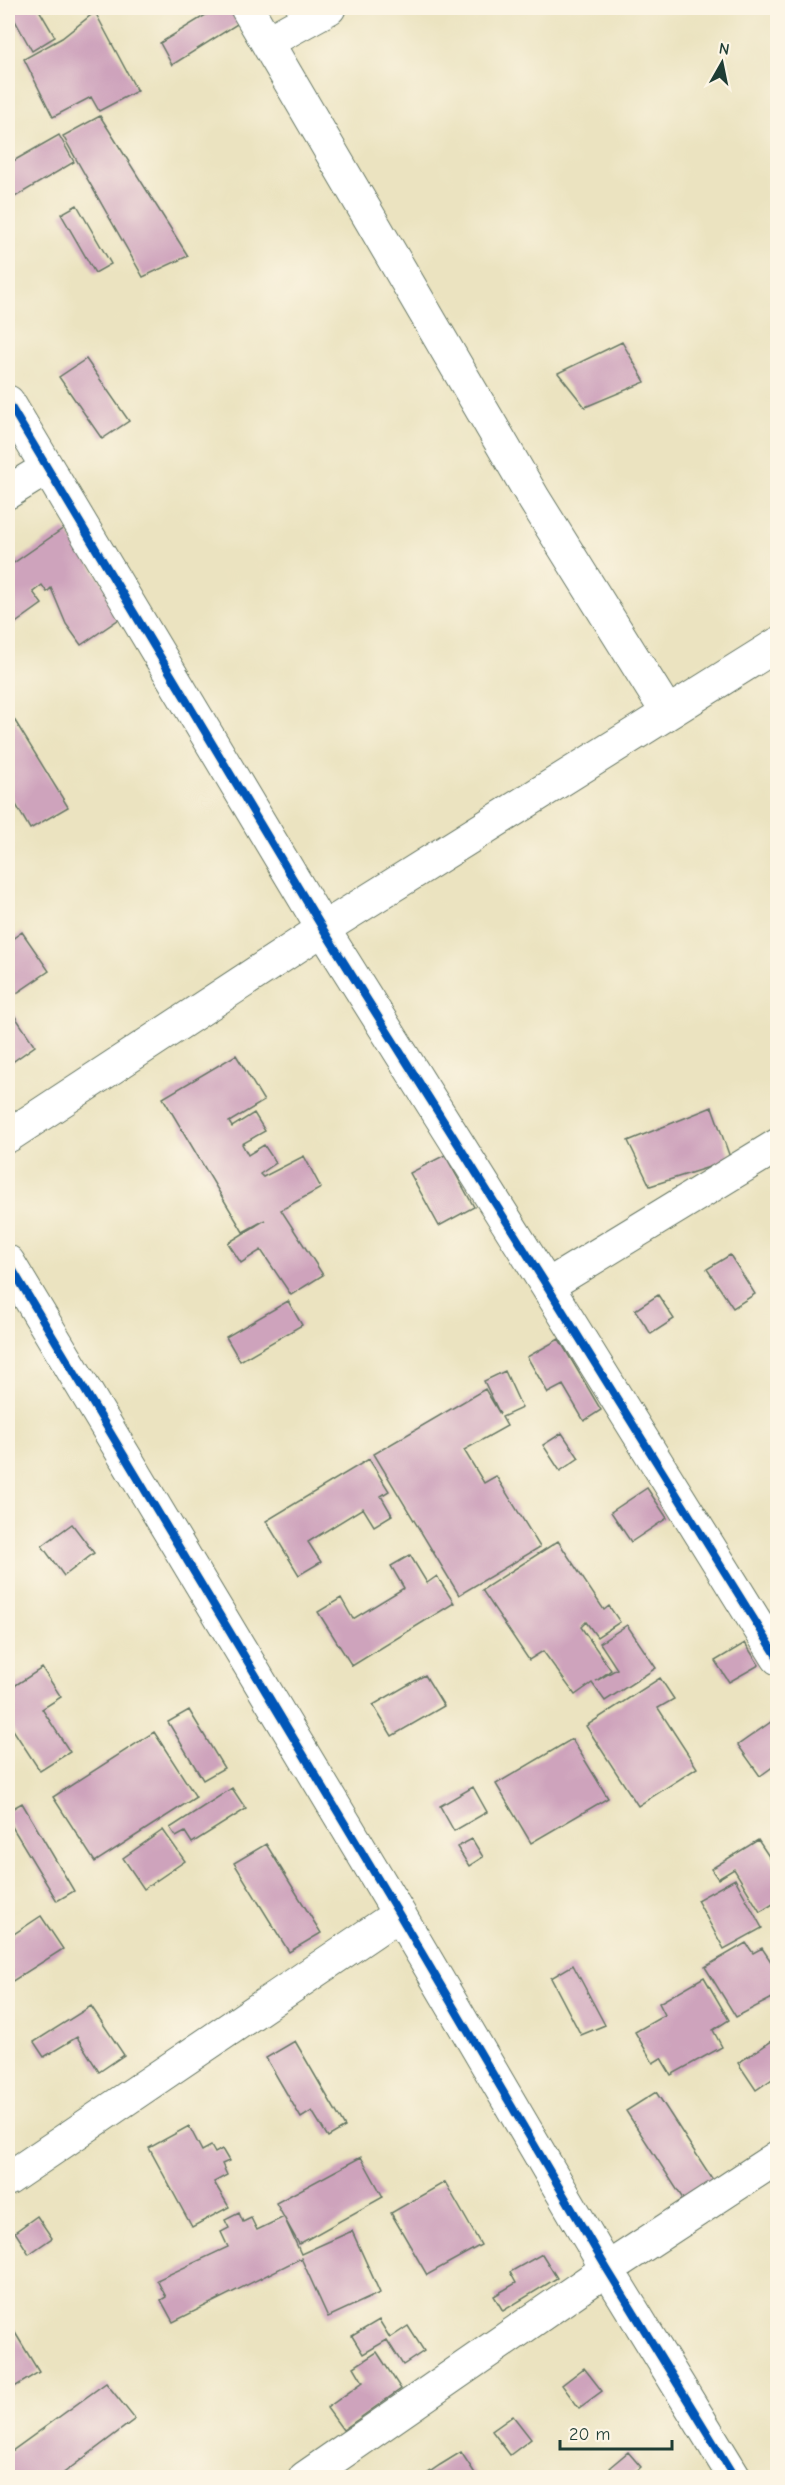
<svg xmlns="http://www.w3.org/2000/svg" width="785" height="2485" viewBox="0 0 785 2485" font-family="'Comic Neue',sans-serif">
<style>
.building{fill:#cea3bc}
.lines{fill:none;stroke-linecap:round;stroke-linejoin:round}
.minor-casing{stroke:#667765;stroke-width:35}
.minor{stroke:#fff;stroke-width:33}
.cycleway-casing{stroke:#fcf5e5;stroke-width:11}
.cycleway{stroke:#0057b8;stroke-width:8}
</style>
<rect width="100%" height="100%" fill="#fcf5e5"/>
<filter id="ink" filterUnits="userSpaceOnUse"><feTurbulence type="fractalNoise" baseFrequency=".0167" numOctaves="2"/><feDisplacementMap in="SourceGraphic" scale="12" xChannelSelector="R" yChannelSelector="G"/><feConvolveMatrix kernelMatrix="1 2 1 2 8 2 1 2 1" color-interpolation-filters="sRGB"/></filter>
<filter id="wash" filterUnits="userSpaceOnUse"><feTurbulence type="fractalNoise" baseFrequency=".008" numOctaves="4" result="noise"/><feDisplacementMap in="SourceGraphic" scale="24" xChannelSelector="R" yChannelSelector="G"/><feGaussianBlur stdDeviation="1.35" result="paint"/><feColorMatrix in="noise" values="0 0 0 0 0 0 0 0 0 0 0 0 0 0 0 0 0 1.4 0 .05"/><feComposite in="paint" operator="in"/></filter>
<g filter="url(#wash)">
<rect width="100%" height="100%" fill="#ebe3c0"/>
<g id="blocks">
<path class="building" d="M8 8H38L55 37 32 51Z
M217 8H234L242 21 172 65 160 43Z
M95 12 137 91 99 111 91 97 53 117 24 59 62 38Z
M100 116 188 256 143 277 63 136Z
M59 135 74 162 8 201V164Z
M77 205 111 264 95 273 61 214Z
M622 342 645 382 585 407 558 373Z
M86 359 129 421 102 439 59 377Z
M64 528 125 615 81 645 66 624 51 588 47 592 42 585 33 592 42 604 10 627 8 624V567Z
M12 716 68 807 30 829 8 791V719Z
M22 932 49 971 8 999V942Z
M8 1006 35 1046 8 1065Z
M236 1055 264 1101 229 1122 232 1127 254 1113 265 1131 242 1144 248 1155 264 1145 276 1163 260 1174 263 1177 304 1156 321 1188 281 1210 323 1275 291 1295 261 1250 241 1263 228 1243 265 1220 243 1232 163 1098Z
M712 1107 731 1160 650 1186 628 1141Z
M445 1155 474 1207 439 1226 410 1173Z
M730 1255 755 1294 733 1308 707 1269Z
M658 1295 674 1319 651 1334 635 1310Z
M288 1301 302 1325 240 1361 226 1337Z
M559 1339 601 1410 584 1421 563 1385 548 1393 527 1357Z
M505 1371 522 1408 502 1417 507 1426 464 1450 484 1483 496 1476 540 1547 459 1595 374 1454 485 1389 500 1414 484 1381Z
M562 1433 579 1458 560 1471 543 1445Z
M369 1459 389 1491 381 1496 392 1515 374 1526 363 1508 308 1542 321 1562 299 1575 266 1521Z
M647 1488 667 1518 631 1542 611 1512Z
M72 1524 94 1553 64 1576 42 1546Z
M558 1541 604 1610 609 1606 620 1622 597 1637 586 1622 581 1627 611 1670 596 1681 617 1669 600 1643 627 1625 656 1668 605 1701 592 1683 575 1695 543 1651 529 1660 482 1590Z
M410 1555 427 1583 437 1576 454 1603 352 1666 318 1612 341 1598 353 1619 404 1588 391 1566Z
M745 1643 759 1665 729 1682 715 1661Z
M42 1668 61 1697 42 1709 70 1752 40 1771 12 1728 8 1731V1690Z
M425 1675 444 1706 392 1736 373 1705Z
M660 1678 674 1699 658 1708 697 1768 638 1806 586 1726Z
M189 1710 224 1768 203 1780 168 1722Z
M778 1717V1763L760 1776 738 1745Z
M154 1732 196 1797 95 1862 53 1797Z
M572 1739 608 1798 531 1843 496 1784Z
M473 1787 487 1812 454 1831 440 1806Z
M232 1788 246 1809 192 1843 185 1832 176 1837 170 1828Z
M22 1803 74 1891 57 1901 8 1820V1811Z
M163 1830 185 1861 144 1889 123 1858Z
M472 1839 483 1857 469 1866 457 1847Z
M758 1840 778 1870 776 1888 778 1901 760 1912 734 1869 718 1879 711 1869Z
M266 1844 321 1933 289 1952 234 1863Z
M735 1879 762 1928 724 1949 697 1900Z
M41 1916 63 1949 8 1984V1938Z
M746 1943 753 1953 762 1948 778 1972V1995L736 2017 705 1967Z
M573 1965 605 2025 581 2035 551 1978Z
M704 1977 729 2020 713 2030 722 2047 671 2075 661 2058 653 2063 635 2032 665 2015 659 2003Z
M91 2006 124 2055 99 2072 77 2037 44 2057 34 2042Z
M778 2037V2075L756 2090 738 2063Z
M295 2041 345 2127 328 2137 312 2111 301 2118 266 2058Z
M656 2092 715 2183 685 2202 626 2111Z
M189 2126 202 2151 211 2146 215 2153 222 2149 229 2161 222 2164 227 2175 214 2182 229 2207 192 2227 149 2148Z
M361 2157 383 2197 299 2244 276 2203Z
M445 2182 481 2245 427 2275 391 2213Z
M239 2213 243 2222 251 2218 257 2230 284 2217 301 2254 352 2231 380 2293 328 2317 301 2258 173 2322 161 2300 166 2297 157 2280 228 2247 221 2232 229 2228 225 2220Z
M37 2216 52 2238 29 2254 15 2232Z
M542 2254 557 2278 503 2311 494 2296 516 2283 510 2272Z
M379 2320 390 2338 408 2326 424 2351 403 2365 387 2340 363 2354 352 2336Z
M14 2331 39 2372 8 2391V2335Z
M377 2352 401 2389 343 2430 327 2408 363 2382 354 2367Z
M584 2368 602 2391 579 2408 562 2385Z
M106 2383 135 2419 57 2478H8V2454Z
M513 2416 531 2439 510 2455 492 2431Z
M461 2452 478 2478H421L440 2465Z
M628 2452 641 2467 629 2478H620L610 2467Z"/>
</g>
</g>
<g filter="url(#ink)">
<use href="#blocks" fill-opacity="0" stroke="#667765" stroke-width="1.5"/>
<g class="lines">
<defs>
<path id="minor" d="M247 8 534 499 667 712
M267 42 329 8
M8 402 323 929 547 1286 778 1658
M8 492 47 468
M8 1136 323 929 778 644
M8 1262 399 1914 607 2269 735 2478
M547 1286 778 1145
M8 2179 399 1914
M305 2478 607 2269 778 2157"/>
</defs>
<use href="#minor" class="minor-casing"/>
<use href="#minor" class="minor"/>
<defs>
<path id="cycleway" d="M8 402 323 929 547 1286 778 1658
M8 1262 399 1914 607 2269 735 2478"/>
</defs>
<use href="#cycleway" class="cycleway-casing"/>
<use href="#cycleway" class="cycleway"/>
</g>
</g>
<rect width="785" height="2485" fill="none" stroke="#fcf5e5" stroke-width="30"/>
<g transform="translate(722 63) rotate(9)" stroke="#fcf5e5" stroke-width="4.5" paint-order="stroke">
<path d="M0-4.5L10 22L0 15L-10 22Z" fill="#1f3d34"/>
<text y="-9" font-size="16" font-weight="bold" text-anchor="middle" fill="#1f3d34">N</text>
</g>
<path d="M560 2440v9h112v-9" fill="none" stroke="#1f3d34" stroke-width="3"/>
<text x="569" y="2440" font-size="18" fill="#1f3d34" stroke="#fcf5e5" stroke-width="4.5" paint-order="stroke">20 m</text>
</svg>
